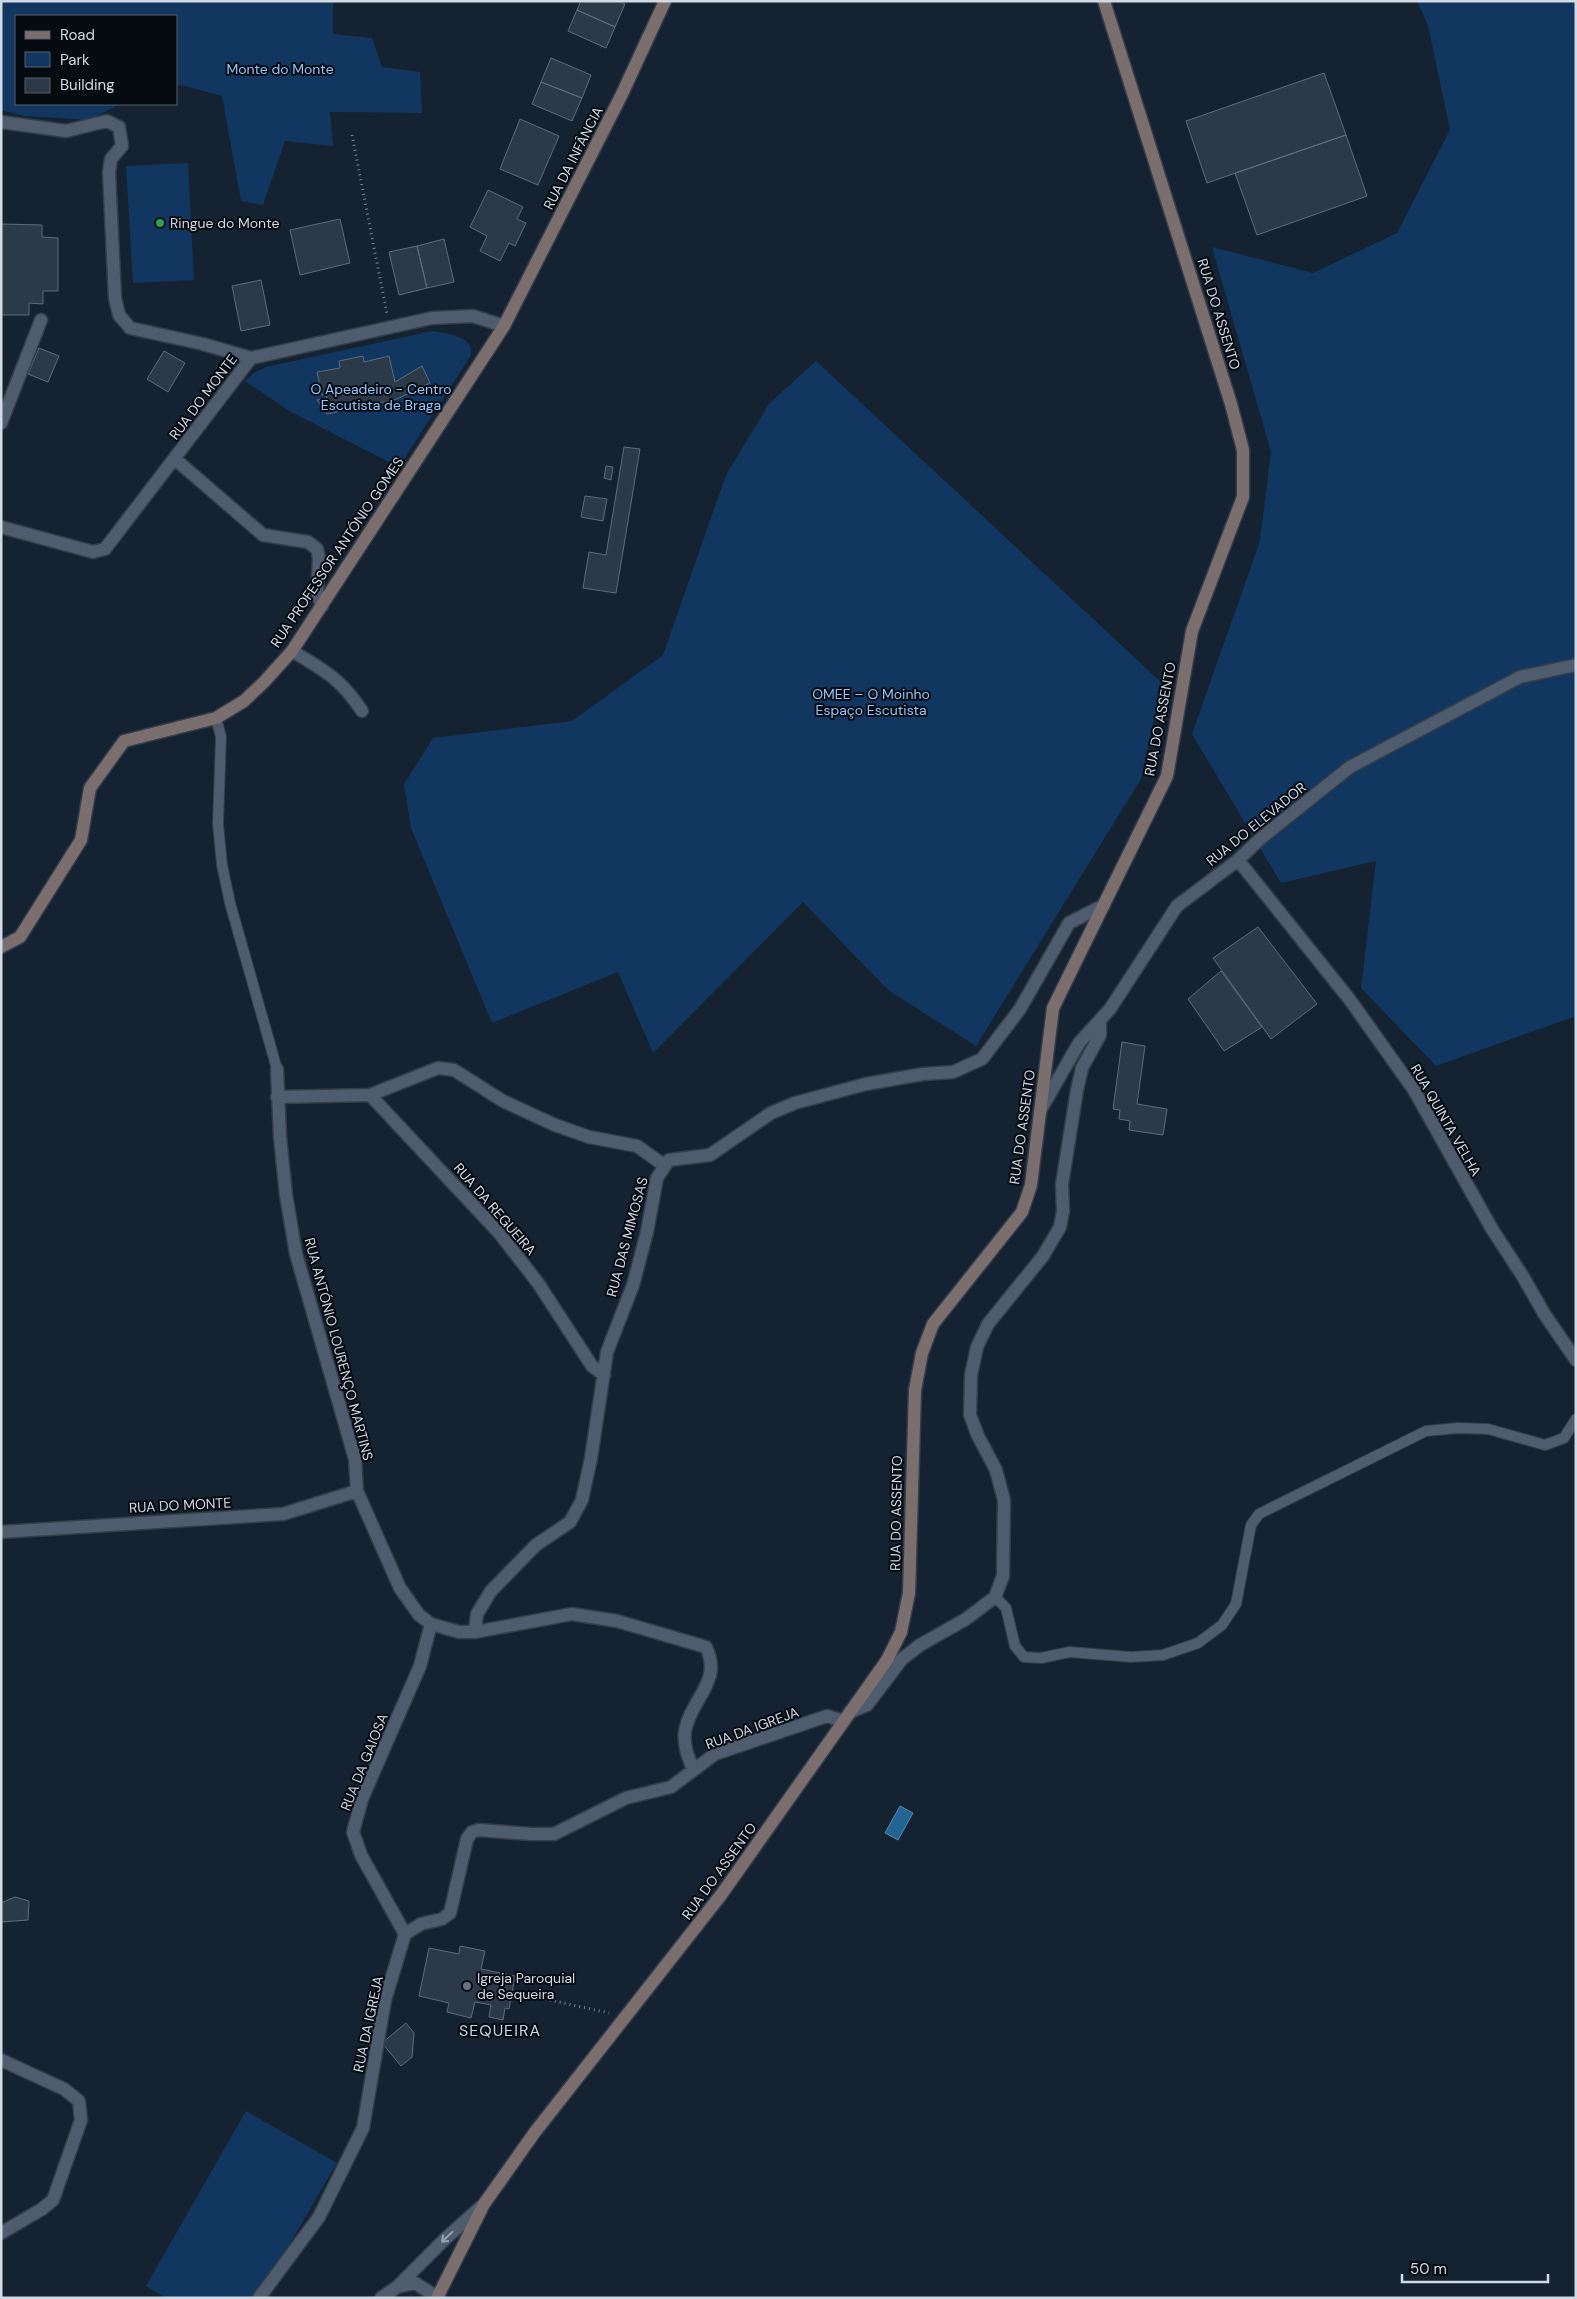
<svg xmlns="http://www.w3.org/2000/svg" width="1577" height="2299" viewBox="0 0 1577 2299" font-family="'DM Sans',sans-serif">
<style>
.green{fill:#113760}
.water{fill:#226592;stroke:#5688ab}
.building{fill:#2b3949;stroke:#5d6c7e}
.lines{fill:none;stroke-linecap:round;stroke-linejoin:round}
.lane-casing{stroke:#343d49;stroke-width:12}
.street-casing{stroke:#343d49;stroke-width:15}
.secondary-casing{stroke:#343d49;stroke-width:15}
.path{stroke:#78838f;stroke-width:3;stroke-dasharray:1 4;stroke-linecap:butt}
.lane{stroke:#4e5c6e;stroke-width:10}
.street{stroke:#4e5c6e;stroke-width:12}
.secondary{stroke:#7b6e6f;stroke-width:12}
.oneway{stroke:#96a1af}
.leisure-dot{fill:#2e9e5b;stroke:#060b12;stroke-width:2}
.worship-dot{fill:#6b7280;stroke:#060b12;stroke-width:2}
.labels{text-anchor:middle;stroke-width:4;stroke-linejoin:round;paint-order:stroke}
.park-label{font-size:14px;fill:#96c4fb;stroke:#060b12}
.street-label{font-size:14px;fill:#d1dae4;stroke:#060b12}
.poi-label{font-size:14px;fill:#d1dae4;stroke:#060b12;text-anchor:start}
.quarter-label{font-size:16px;letter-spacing:1px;fill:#c4d6ea;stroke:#060b12}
</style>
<rect width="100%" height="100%" fill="#152231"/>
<path class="green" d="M1 1H333V34L372 38 382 67 420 72 422 113 330 112 333 146 285 141 263 205 241 201 222 96 181 85 176 86V16H16V104H120L89 120 24 116 1 110Z
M1417 1H1576V1016L1436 1066 1361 988 1376 861 1281 883 1192 734 1260 541 1271 452 1212 247 1313 273 1397 233 1450 130 1428 25Z
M188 163 194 280 133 283 126 166Z
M432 331C447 334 474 335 471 355L399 467 291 412 245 381 254 373 266 367Z
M816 361 1162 683 1141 779 976 1046 888 990 803 902 653 1053 618 972 492 1023 411 828 404 784 433 738 572 721 663 655 726 475 769 404Z
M246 2111 337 2163 269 2279 254 2298H166L146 2286Z"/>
<path class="water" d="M900 1806 913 1813 898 1840 885 1833Z"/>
<path class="building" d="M581 1H619L625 4 615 27 577 10Z
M577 10 615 27 606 48 568 31Z
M551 58 591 75 582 98 541 82Z
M1324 73 1346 135 1207 183 1186 121Z
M541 82 582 98 572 121 532 104Z
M520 119 559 136 538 185 500 169Z
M1346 135 1367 196 1257 235 1235 173Z
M488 190 523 207 517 219 526 223 515 246 509 243 500 261 480 251 487 236 470 227Z
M340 219 350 263 300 275 290 230Z
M1 224 42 225V237L58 238V291H43V304L29 303V315H1Z
M444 239 454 282 427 288 417 246Z
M417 246 427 288 399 295 389 252Z
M261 280 270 325 241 331 232 286Z
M39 348 59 356 48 382 28 374Z
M164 351 185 363 168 392 147 379Z
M363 356 364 362 389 356 395 382 422 366 430 383 397 399 327 414 317 400 327 398 326 394 322 395 317 372 340 368 339 361Z
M624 447 640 449 616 593 583 588 589 552 606 555Z
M606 466 613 467 611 480 604 478Z
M585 496 607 499 603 521 581 517Z
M1258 927 1317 1004 1271 1039 1213 958Z
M1221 971 1262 1027 1224 1051 1188 999Z
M1122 1042 1145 1046 1137 1104 1167 1109 1163 1135 1129 1130 1130 1121 1119 1119 1120 1110 1113 1109Z
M15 1897 29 1901 28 1920 1 1922V1903Z
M460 1946 485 1951 481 1969 515 1976 509 2009 505 2008 503 2020 489 2017 491 2005 475 2002 471 2018 447 2012 449 2003 419 1996 429 1948 459 1954Z
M406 2023 414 2033 412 2057 401 2066 382 2043Z"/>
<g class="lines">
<defs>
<path id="lane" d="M216 718 221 737 218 824 222 865 230 903 277 1069
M995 1597 1006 1608 1015 1646 1024 1657 1041 1658 1070 1652 1131 1657 1163 1655 1198 1643 1222 1625 1236 1604 1251 1525 1259 1514 1426 1431 1458 1428 1488 1429 1545 1445 1564 1438 1576 1419"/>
<path id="street" d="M1 122 66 131 107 121 119 127 122 146 111 159 109 172 115 298 119 315 130 328 203 344 251 358
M1 423 41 320
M175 459 263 535 308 542 317 549 319 558 317 593 322 606
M1 527 93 552 105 549 251 358 432 318 473 316 504 326
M292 651C324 670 341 679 362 711
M1238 860 1350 1000 1414 1090 1492 1229 1522 1275 1545 1315 1576 1360
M277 1069 280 1137 286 1195 296 1254 355 1459 357 1491 400 1588 419 1615 431 1624 459 1632H475L572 1614 617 1621 706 1647C723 1682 691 1698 685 1731 683 1744 688 1757 693 1769
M370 1095 500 1234 538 1283 592 1366 604 1375
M277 1097 370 1095 438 1068 454 1070 503 1101 555 1125 589 1137 637 1146 665 1166
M1041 1109 1079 1043 1110 1009 1177 906 1238 860 1260 839 1350 767 1520 677 1576 665
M1 1532 283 1514 357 1491
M475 1632 477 1614 491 1591 536 1545 570 1522 582 1500 591 1458 607 1352 633 1285 647 1232 657 1178 669 1160 710 1155 771 1113 795 1103 866 1084 923 1074 953 1072 982 1059 1020 1009 1069 923 1104 905
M850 1712 867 1705 902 1659 920 1645 966 1619 995 1597 1003 1576 1004 1500 996 1470 978 1436 970 1415 971 1375 977 1347 988 1324 1043 1256 1060 1227 1063 1211 1062 1184 1077 1090 1082 1068 1100 1035V1020
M405 1934 361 1855 353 1832 362 1799 420 1666 431 1624
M1 2060 64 2089 79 2101 81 2120 53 2200 42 2209 1 2233
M397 2287 415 2283 437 2297
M259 2298 319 2217 363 2128 385 2000 405 1934 421 1924 442 1919 450 1913 467 1839 472 1832 479 1830 531 1834H554L626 1798 671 1787 715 1754 827 1716 844 1721
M381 2298 397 2287 445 2239 484 2204"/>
<path id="secondary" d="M1 947 20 937 81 840 90 788 124 741 216 718 244 701 264 682 292 651 504 326 622 94 665 1
M437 2298 484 2204 535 2132 721 1895 887 1660 901 1632 909 1593 915 1390 922 1353 933 1324 1022 1212 1031 1185 1053 1008 1167 776 1192 631 1243 497V450L1231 404 1104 1"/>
</defs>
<use href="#lane" class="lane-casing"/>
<use href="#street" class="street-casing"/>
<use href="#secondary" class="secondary-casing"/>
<path class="path" d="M352 135 387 314
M545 1999 609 2013"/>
<use href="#lane" class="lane"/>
<use href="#street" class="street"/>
<use href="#secondary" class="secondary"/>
</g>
<defs><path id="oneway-shaft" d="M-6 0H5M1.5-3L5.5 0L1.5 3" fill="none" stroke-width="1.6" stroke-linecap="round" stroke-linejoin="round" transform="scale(1.25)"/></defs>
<use class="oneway" href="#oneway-shaft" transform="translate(447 2237) rotate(137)"/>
<circle class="leisure-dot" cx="160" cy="223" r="5"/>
<circle class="worship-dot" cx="467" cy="1986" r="5"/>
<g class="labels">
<g class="park-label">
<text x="280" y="74">Monte do Monte</text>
<text x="381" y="394">O Apeadeiro - Centro<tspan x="381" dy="16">Escutista de Braga</tspan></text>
<text x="871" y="699">OMEE – O Moinho<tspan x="871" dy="16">Espaço Escutista</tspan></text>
</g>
<g class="street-label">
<text transform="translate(573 158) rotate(-63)" y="5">RUA DA INFÂNCIA</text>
<text transform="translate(1219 314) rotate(73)" y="5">RUA DO ASSENTO</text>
<text transform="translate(203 397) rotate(-53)" y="5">RUA DO MONTE</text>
<text transform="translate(337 552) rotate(-56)" y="5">RUA PROFESSOR ANTÓNIO GOMES</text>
<text transform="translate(1160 719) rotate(-79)" y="5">RUA DO ASSENTO</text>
<text transform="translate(1256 824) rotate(-39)" y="5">RUA DO ELEVADOR</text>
<text transform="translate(1446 1120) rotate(60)" y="5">RUA QUINTA VELHA</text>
<text transform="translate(1022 1127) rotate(-82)" y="5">RUA DO ASSENTO</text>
<text transform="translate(495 1209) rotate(49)" y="5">RUA DA REGUEIRA</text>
<text transform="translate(627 1237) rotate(-75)" y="5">RUA DAS MIMOSAS</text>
<text transform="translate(339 1349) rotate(75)" y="5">RUA ANTÓNIO LOURENÇO MARTINS</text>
<text transform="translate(180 1505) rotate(-3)" y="5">RUA DO MONTE</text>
<text transform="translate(896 1513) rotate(-89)" y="5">RUA DO ASSENTO</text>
<text transform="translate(752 1728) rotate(-20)" y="5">RUA DA IGREJA</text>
<text transform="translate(364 1762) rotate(-68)" y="5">RUA DA GAIOSA</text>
<text transform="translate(719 1871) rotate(-54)" y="5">RUA DO ASSENTO</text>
<text transform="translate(368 2024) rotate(-78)" y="5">RUA DA IGREJA</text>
</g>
<g class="poi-label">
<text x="170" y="228">Ringue do Monte</text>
<text x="477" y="1983">Igreja Paroquial<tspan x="477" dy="16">de Sequeira</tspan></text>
</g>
<g class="quarter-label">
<text x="500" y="2036">SEQUEIRA</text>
</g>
</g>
<rect width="1577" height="2299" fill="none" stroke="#d1dae4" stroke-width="5"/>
<rect x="15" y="15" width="162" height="90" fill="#060b12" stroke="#575e66"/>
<rect x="25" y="31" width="25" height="8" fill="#7b6e6f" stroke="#575e66"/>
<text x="60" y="40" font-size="15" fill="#d1dae4">Road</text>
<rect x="25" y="52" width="25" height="15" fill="#113760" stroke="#575e66"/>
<text x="60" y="65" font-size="15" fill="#d1dae4">Park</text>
<rect x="25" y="78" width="25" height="15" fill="#2b3949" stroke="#575e66"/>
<text x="60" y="90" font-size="15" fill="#d1dae4">Building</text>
<path d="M1402 2274v8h146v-8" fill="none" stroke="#d1dae4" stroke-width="2.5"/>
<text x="1410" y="2274" font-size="15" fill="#d1dae4" stroke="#060b12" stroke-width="4" paint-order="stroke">50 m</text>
</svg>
